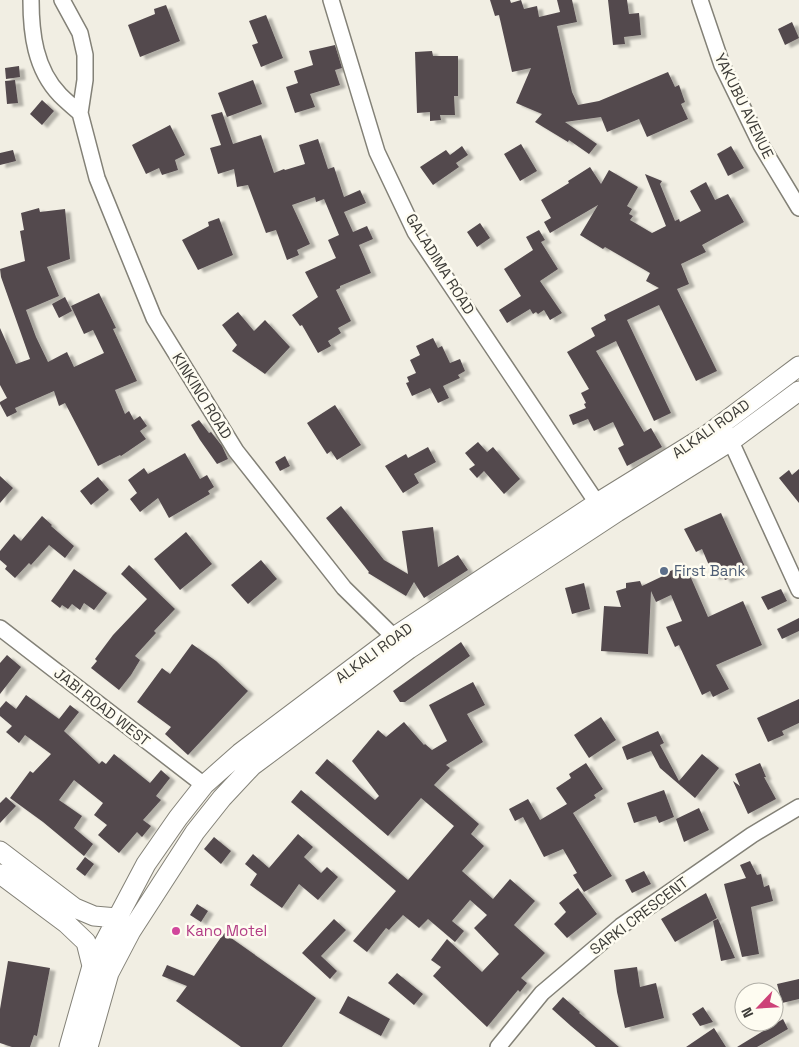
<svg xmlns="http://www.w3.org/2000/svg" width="799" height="1047" viewBox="0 0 799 1047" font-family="'Space Grotesk',sans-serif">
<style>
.building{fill:#53494d;filter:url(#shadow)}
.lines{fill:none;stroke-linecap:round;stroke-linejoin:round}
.minor-casing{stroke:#838177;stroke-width:18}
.major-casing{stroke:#838177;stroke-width:21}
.minor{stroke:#fff;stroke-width:15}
.major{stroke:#fff;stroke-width:19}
.service-dot{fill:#5c6f8a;stroke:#fefcf1;stroke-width:2}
.hotel-dot{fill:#d1479c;stroke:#fefcf1;stroke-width:2}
.labels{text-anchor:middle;stroke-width:5;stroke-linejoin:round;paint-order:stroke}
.street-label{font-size:15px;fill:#3d3c38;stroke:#fefcf1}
.service-label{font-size:15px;fill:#4e5e75;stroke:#fefcf1;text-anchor:start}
.hotel-label{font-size:15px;fill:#b23c85;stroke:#fefcf1;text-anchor:start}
</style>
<defs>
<filter id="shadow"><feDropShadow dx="5.5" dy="3" stdDeviation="1" flood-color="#0004"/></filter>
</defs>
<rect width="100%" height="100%" fill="#f1eee3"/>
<path class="building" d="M490 0H510L511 3 521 0 524 9 537 6 539 17 560 12 557 0H572L577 22 557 26 572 92 578 105 599 101 668 72 675 87 679 85 685 102 681 104 688 119 647 137 639 119 607 132 601 117 565 122 597 144 589 154 569 140 568 142 535 122 542 114 516 103 531 68 512 72 499 15 495 16Z
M608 0H627L629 14 639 13 641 35 624 37 625 44 613 45Z
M166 5 180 41 140 57 128 25 155 14 154 9Z
M266 15 283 58 261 67 252 45 258 43 249 21Z
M792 22 799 38 785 45 778 29Z
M335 45 342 68 335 70 340 85 310 94 315 107 295 113 286 87 298 83 294 71 313 65 309 51Z
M432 51 433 56H458V96H454L455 115H440L441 120 430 121V112L417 113 415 52Z
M19 66 20 77 6 79 5 68Z
M15 80 18 103 7 104 5 81Z
M253 80 262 104 227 117 218 93Z
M42 100 54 111 42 125 30 114Z
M222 112 233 144 261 135 274 173 284 169 285 170 305 164 299 145 318 139 328 169 334 167 344 197 360 190 366 203 344 212 353 232 367 226 373 239 359 245 371 273 340 286V288L336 290 351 321 338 328 341 333 328 341 331 346 318 353 302 325 300 326 292 315 318 297 305 272 336 258 328 240 339 235 324 199 316 202 315 197 292 205 310 244 297 250 299 255 287 260 276 230 266 233 248 185 237 187 234 169 218 174 210 148 221 145 211 115Z
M170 125 185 155 175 160 178 170 162 175 159 168 146 174 132 145Z
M521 144 537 171 520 181 504 154Z
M462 146 468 155 456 163 459 167 433 185 420 167 446 150 450 155Z
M731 146 744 168 728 176 717 154Z
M13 150 16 161 0 165V153Z
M590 167 601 184 609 170 638 187 627 206 632 209 629 214 633 216 630 220 652 233 666 226 645 174 662 181 660 184 675 221 679 219 680 222 701 211 690 191 706 182 715 200 728 194 744 222 702 245 706 252 681 264 689 284 677 289 717 371 696 381 659 305 627 320 671 413 654 421 616 341 596 351 644 432 651 428 662 447 627 466 618 448 624 445 613 422 594 431 588 419 573 425 569 415 586 408 584 404 586 403 581 393 589 389 567 352 595 336 591 328 606 320 604 315 659 288 646 281 650 273 605 247 603 249 580 235 598 205 550 233 544 222 551 218 541 200 569 183 568 181Z
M39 208 40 212 65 209 70 259 47 267 59 296 26 310 36 337 48 362 67 352 74 367 104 353 93 330 84 334 71 306 99 293 116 328 113 329 137 381 115 390 125 414 129 411 134 420 140 416 147 426 140 431 146 439 121 456 120 455 98 466 65 403 59 406 54 391 15 408 17 412 7 417 0 404V402L7 398 0 385V328L16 364 30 359 1 277 0 269 25 261 20 231 24 230 21 213Z
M219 218 233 255 198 270 182 240 209 226 208 222Z
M480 223 490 238 477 247 467 232Z
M539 230 545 240 541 242 558 269 540 281 562 313 550 320 544 310 538 314 536 312 533 314 530 309 507 323 499 310 521 296 504 269 533 250 526 237Z
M65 297 72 311 59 318 52 304Z
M238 312 254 331 265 320 290 347 265 374 232 351 237 345 222 325Z
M433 338 438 348 442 346 450 363 460 359 465 371 458 375 460 378 443 386 449 398 438 403 430 388 412 396 406 383 409 382 407 377 416 373 410 360 420 355 416 346Z
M335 405 361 445 337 460 331 451 327 454 307 423Z
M199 420 209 433 211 432 222 446 228 459 217 464 200 440 191 425Z
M478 442 487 452 493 447 520 479 504 494 484 471 477 478 469 469 475 465 465 453Z
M428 447 436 462 414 474 419 483 403 493 385 466 406 454 408 458Z
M185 453 200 479 207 475 214 487 208 491 210 494 169 518 158 498 140 512 130 499 137 493 128 480 144 468 148 474Z
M285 456 290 466 280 471 275 462Z
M799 469V503L779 478 789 470 792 475Z
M0 476 13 488 0 503Z
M98 477 109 490 91 505 80 491Z
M341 506 384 560 408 574 402 531 433 527 438 567 458 555 468 570 424 598 414 582 406 596 368 573 369 572 326 518Z
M721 513 747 571 725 580 722 574 714 577 702 549 696 552 684 529Z
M42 516 52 525 51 526 74 546 65 558 49 545 31 565 29 563 15 578 5 569 7 566 0 560V551L14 534 21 541Z
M186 532 212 564 180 590 154 559Z
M261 560 277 579 248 604 231 585Z
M685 564 708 617 743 601 762 645 716 665 729 689 713 697 710 691 702 695 679 645 675 647 666 627 682 621 671 595 656 602 651 591 648 654 601 651 604 606 621 607 616 591 626 588V583L640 581 642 586 663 576 662 575Z
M129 565 175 609 154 631 156 633 135 656 140 660 131 675 119 690 91 668 97 661 95 659 113 635 147 599 121 574Z
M74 569 107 593 94 610 84 603 80 610 72 604 68 609 62 605 60 608 51 601Z
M584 583 590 609 572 614 565 588Z
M781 589 787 601 768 610 761 597Z
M799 618V631L782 639 777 629Z
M461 642 470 656 405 702H400L393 691Z
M192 644 216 661 248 691 188 755 165 734 171 727 137 702 162 668 170 674Z
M7 655 21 667 0 694V663Z
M473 682 485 705 467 714 483 742 446 765 450 768 434 785 479 824 471 834 484 846 462 871 493 899 510 879 535 901 514 925 545 953 521 978 527 983 520 992 518 990 487 1027 433 976 441 967 431 960 447 939 482 972 499 954 474 928 487 915 470 900 452 921 464 931 455 942 428 919 419 928 403 915 389 930 386 928 367 952 353 941 396 891 291 802 301 790 408 880 454 826 421 798 388 836 315 773 327 759 375 800 379 796 352 761 378 730 386 737 404 722 424 745 425 744 432 750 447 741 429 705Z
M26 695 59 719 70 705 79 712 64 731 99 764 102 761 106 764 114 754 150 783 161 770 170 778 156 796 161 800 143 820 151 826 142 837 137 832 119 853 98 835 107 825 94 815 103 803 74 780 59 800 82 816 74 828 93 844 84 856 43 822 10 798 30 771 33 773 51 754 25 735 19 743 6 732 12 726 0 716V708L6 701 16 709Z
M799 699V723L782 731 784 735 768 742 757 718Z
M601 717 616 740 589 758 574 735Z
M658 731 664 743 660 745 679 781 702 754 719 768 695 798 660 768 651 751 627 760 622 747Z
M586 763 603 789 594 795 596 798 573 813 612 876 584 892 573 875 577 873 563 849 544 857 523 817 515 821 509 809 528 799 540 820 567 804 556 788 571 778 569 774Z
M760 763 766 777H764L776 799 748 814 733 781 740 786 735 774Z
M664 790 674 817 659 823 656 816 634 823 627 803Z
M6 797 16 806 0 823V803Z
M699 808 709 830 684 842 676 819Z
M298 834 313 847 304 857 321 873 327 867 338 877 318 900 299 884 282 908 250 885 257 874 245 864 253 854 269 868Z
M214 837 231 851 221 864 204 849Z
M85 857 94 864 85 876 76 869Z
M750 861 757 875 761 874 764 887 769 885 773 901 751 907 759 954 742 957 724 884 746 878 740 865Z
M644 871 651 884 632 893 625 880Z
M578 888 597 914 567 938 554 924 566 912 559 903Z
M706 893 717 918 675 942 661 919Z
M197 904 208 911 201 922 190 915Z
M334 919 346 930 321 956 337 971 330 979 302 953Z
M718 919 735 958 721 961 713 921Z
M224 933 316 998 282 1047H241L176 1001 187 986 162 976 167 965 194 976Z
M8 961 50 968 37 1036 34 1035 30 1047H12L0 1043V1009Z
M637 967 640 987 656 983 664 1018 625 1028 617 992 614 970Z
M397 973 423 994 414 1005 388 983Z
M799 979V999L782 1003 777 984Z
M348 996 390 1019 381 1036 339 1013Z
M563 997 580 1012 579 1013 619 1047H596L571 1026 552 1009Z
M703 1007 713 1022 700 1026 692 1014Z
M783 1019 788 1029 757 1047H737Z
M714 1028 726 1047H686Z"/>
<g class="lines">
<defs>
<path id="minor" d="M31 0C31 33 35 69 60 95 66 101 73 107 80 113
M62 0 80 33 85 55V80L80 113 97 178 154 318 236 451 344 588 394 637
M331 0 377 152 415 232 597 503
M700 0 722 65 761 145 799 208
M727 433 799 590
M0 628 204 785
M498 1047 542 993 621 926 752 835 799 807"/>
<path id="major" d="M0 851 75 908 94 916 117 918
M0 874 66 923 86 942 92 966
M69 1047 92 966 146 864 178 818 204 785 240 753 394 637 597 503 707 435 799 366
M88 1047 109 973 131 931 195 832 222 798 252 766 409 649 617 512 731 441 799 391"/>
</defs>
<use href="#minor" class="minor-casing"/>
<use href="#major" class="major-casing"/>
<use href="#minor" class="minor"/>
<use href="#major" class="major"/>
</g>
<circle class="service-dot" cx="664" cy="571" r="5"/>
<circle class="hotel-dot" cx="176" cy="931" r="5"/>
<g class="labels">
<g class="street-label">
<text transform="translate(744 106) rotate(64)" y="5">YAKUBU AVENUE</text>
<text transform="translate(440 264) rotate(58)" y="5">GALADIMA ROAD</text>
<text transform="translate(202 396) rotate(58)" y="5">KINKINO ROAD</text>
<text transform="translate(711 429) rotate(-35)" y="5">ALKALI ROAD</text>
<text transform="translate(374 653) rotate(-36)" y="5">ALKALI ROAD</text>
<text transform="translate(102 707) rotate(38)" y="5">JABI ROAD WEST</text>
<text transform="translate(639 916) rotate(-37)" y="5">SARKI CRESCENT</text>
</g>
<g class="service-label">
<text x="674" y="576">First Bank</text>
</g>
<g class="hotel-label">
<text x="186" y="936">Kano Motel</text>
</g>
</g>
<g transform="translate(759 1007) rotate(245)"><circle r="24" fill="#fefcf1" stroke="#b1afa7"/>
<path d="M0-4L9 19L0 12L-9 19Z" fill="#cd4278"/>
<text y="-8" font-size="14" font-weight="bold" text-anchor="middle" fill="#3d3c38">N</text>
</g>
</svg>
